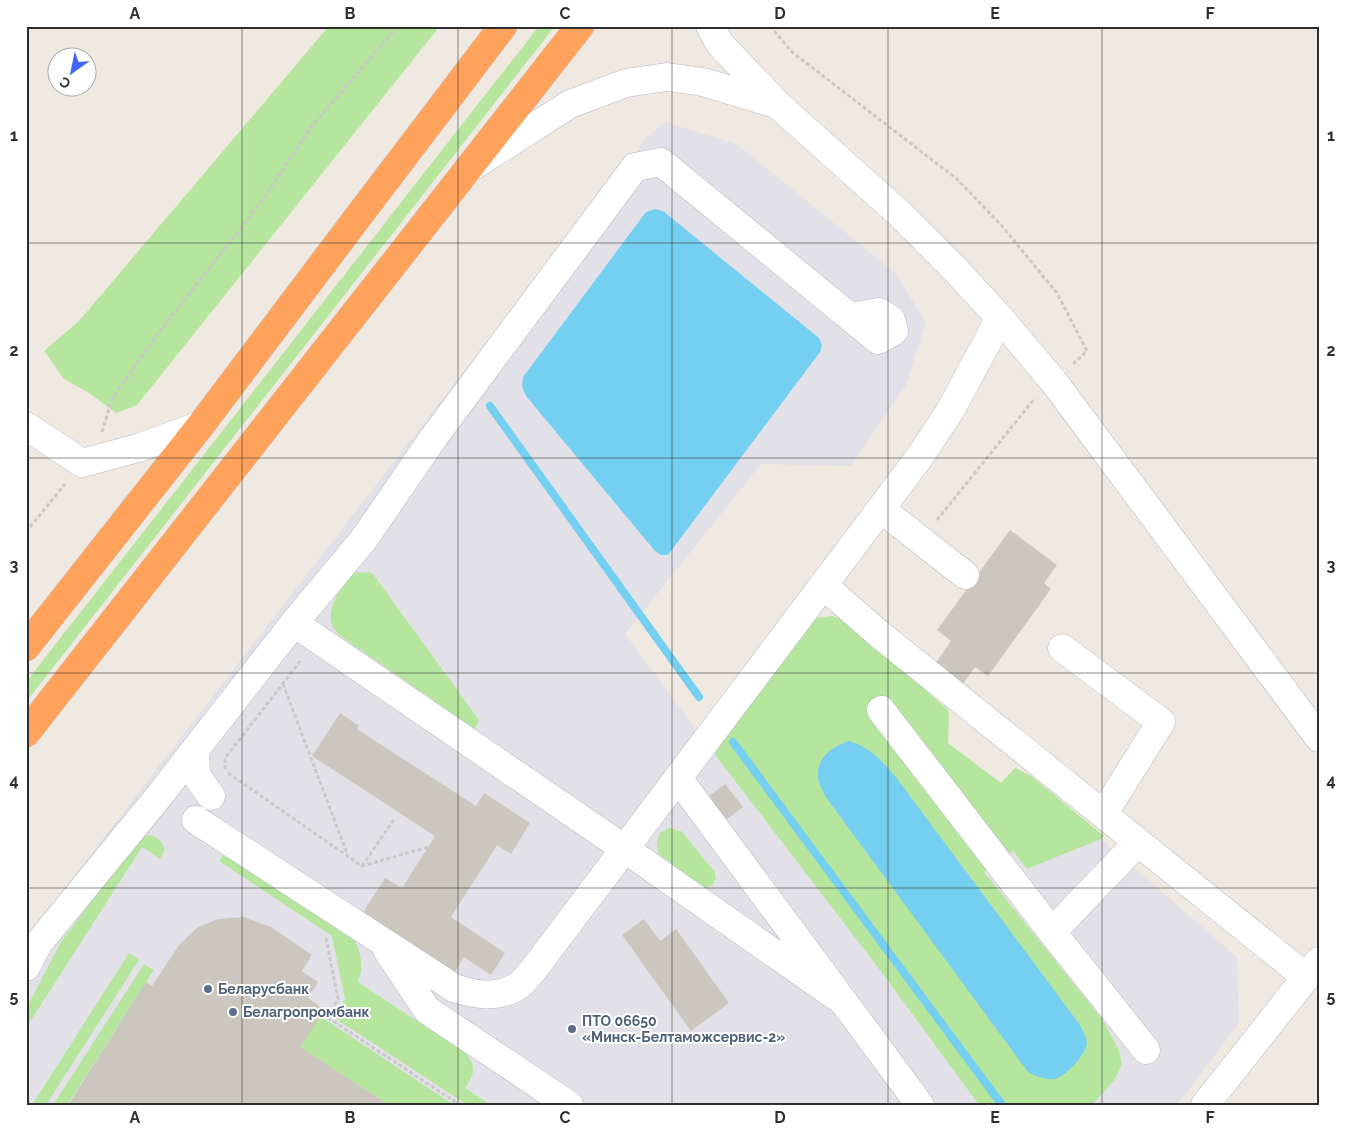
<svg xmlns="http://www.w3.org/2000/svg" width="1345" height="1131" viewBox="0 0 1345 1131" font-family="Raleway,sans-serif">
<style>
.industrial{fill:#e3e1e8}
.green{fill:#b6e59e}
.water{fill:#75cff0}
.lines{fill:none;stroke-linecap:round;stroke-linejoin:round}
.stream{stroke:#75cff0;stroke-width:8}
.building{fill:#cbc7bf}
.minor-casing{stroke:#b4b7c1;stroke-width:29}
.highway-casing{stroke:#c9c9c9;stroke-width:29}
.path{stroke:#c9c9c9;stroke-width:3;stroke-dasharray:4 2.5;stroke-linecap:butt}
.minor{stroke:#fff;stroke-width:28}
.highway{stroke:#ffa35c;stroke-width:28}
.grid{fill:none;stroke:#2e2e2e;stroke-width:1;stroke-opacity:0.55}
.service-dot{fill:#5c6f8a;stroke:#fff;stroke-width:2}
.labels{text-anchor:middle;stroke-width:4;stroke-linejoin:round;paint-order:stroke}
.service-label{font-size:14px;font-weight:bold;fill:#4e5e75;stroke:#fff;text-anchor:start}
.neatline{fill:none;stroke:#2e2e2e;stroke-width:2}
.grid-label{font-size:16px;text-anchor:middle;font-weight:bold;fill:#2e2e2e}
</style>
<rect width="100%" height="100%" fill="#efe9e1"/>
<path class="industrial" d="M666 122 738 145 894 272 926 322 906 385 851 466 761 464 625 634 713 752 861 654 1027 868 1101 839 1237 957 1239 1023 1177 1105H26V938L447 393 648 136Z"/>
<path class="green" d="M329 26H440L137 405 116 413 89 393 64 379 44 351 79 321Z
M539 26H555L26 702V682Z
M368 572 373 574 479 720 475 729 339 635C336 631 332 627 331 621 328 607 343 582 353 573Z
M832 616 849 621 949 711 948 743 1001 783 1015 768 1030 775 1104 836 1101 839 1027 869 1013 851 984 872 1102 1019 1119 1050 1122 1064 1115 1079 1092 1105H979L883 974 713 752 816 618Z
M669 828 681 831 714 871 716 878 712 885 704 889 658 853 657 842 660 833Z
M147 835C157 836 161 840 165 850L160 859 142 847 26 1028V1009L61 942 138 840Z
M226 851 355 940C361 955 364 966 358 982L464 1052C477 1066 475 1073 465 1088L491 1105H467L333 1017 345 999 332 936 219 861Z
M129 953 139 960 46 1105H32Z
M144 964 154 970 67 1105H53Z
M320 1016 454 1105H389L300 1047Z"/>
<path class="water" d="M655 209 663 211 819 338 822 345 820 352 668 555H661L655 551 526 396 522 386 523 377 646 212Z
M849 741C871 748 880 759 895 776L1080 1025C1083 1032 1089 1040 1086 1047 1083 1057 1064 1078 1054 1079 1044 1080 1036 1076 1028 1072L825 796C823 790 818 783 818 777 816 758 833 746 849 741Z"/>
<g class="lines">
<path class="stream" d="M490 406 699 697
M733 742 1002 1105"/>
</g>
<path class="building" d="M1010 530 1057 565 1044 583 1051 589 988 676 975 667 963 684 935 664 951 641 937 630Z
M340 713 359 726 357 729 476 806 484 793 530 823 511 854 497 845 451 917 505 953 491 975 464 957 451 978 359 919 385 878 402 888 435 836 312 756Z
M725 784 743 807 723 822 705 799Z
M244 917 271 927 312 955 302 971 318 982 308 998 325 1010 300 1047 389 1105H68L146 982 152 986 179 945 198 927 218 919Z
M644 919 660 941 676 929 729 1003 691 1031 622 935Z"/>
<g class="lines">
<defs>
<path id="minor" d="M473 166 570 104 626 83 667 77 703 82 776 104
M1000 318 1054 382 1319 738
M26 426 82 463 138 448 201 425
M881 509 965 575
M823 585 879 634 1306 977
M294 623 625 849 844 1002
M1062 648 1161 722 1104 813
M881 710 1052 932 1138 842
M195 750 196 775 211 796
M678 778 920 1105
M196 820 454 988C476 995 497 999 518 986 524 982 529 974 534 969L919 458 950 411 1000 318 952 266 901 215 778 105 720 44 710 26
M1052 932 1146 1050
M387 950 427 1010 569 1105
M26 967 38 944 159 796 294 623 364 539 434 437 635 167 661 162 878 340 894 331 891 320 879 312 850 317
M1205 1105 1319 961"/>
<path id="highway" d="M26 647 201 425 367 205 503 26
M26 733 580 26"/>
</defs>
<use href="#minor" class="minor-casing"/>
<use href="#highway" class="highway-casing"/>
<path class="path" d="M770 26 792 52 957 179 1001 225 1057 293 1087 351 1073 364
M102 432 112 399 160 331 259 205 312 126 398 26
M937 520 1035 398
M26 532 65 484
M283 684 348 856
M225 769V758L302 659
M228 773 362 866 428 847
M362 866 395 818
M326 938 338 999 327 1017 460 1105"/>
<use href="#minor" class="minor"/>
<use href="#highway" class="highway"/>
</g>
<path class="grid" d="M242 26V1105M458 26V1105M672 26V1105M888 26V1105M1102 26V1105M26 243H1319M26 458H1319M26 673H1319M26 888H1319"/>
<g class="service-dot">
<circle cx="208" cy="989" r="5"/>
<circle cx="233" cy="1012" r="5"/>
<circle cx="572" cy="1029" r="5"/>
</g>
<g class="labels">
<g class="service-label">
<text x="218" y="994">Беларусбанк</text>
<text x="243" y="1017">Белагропромбанк</text>
<text x="582" y="1026">ПТО 06650<tspan x="582" dy="16">«Минск-Белтаможсервис-2»</tspan></text>
</g>
</g>
<rect width="1345" height="1131" fill="none" stroke="#ffffff" stroke-width="55"/>
<g transform="translate(72 72) rotate(213)"><circle r="24" fill="#ffffff" stroke="#ababab"/>
<path d="M0-4L9 19L0 12L-9 19Z" fill="#4264fb"/>
<text y="-8" font-size="14" font-weight="bold" text-anchor="middle" fill="#2e2e2e">С</text>
</g>
<rect x="28" y="28" width="1290" height="1076" class="neatline"/>
<g class="grid-label">
<text x="135" y="19">A</text>
<text x="350" y="19">B</text>
<text x="565" y="19">C</text>
<text x="780" y="19">D</text>
<text x="995" y="19">E</text>
<text x="1210" y="19">F</text>
<text x="14" y="141">1</text>
<text x="1331" y="141">1</text>
<text x="14" y="356">2</text>
<text x="1331" y="356">2</text>
<text x="14" y="571">3</text>
<text x="1331" y="571">3</text>
<text x="14" y="786">4</text>
<text x="1331" y="786">4</text>
<text x="14" y="1002">5</text>
<text x="1331" y="1002">5</text>
<text x="135" y="1123">A</text>
<text x="350" y="1123">B</text>
<text x="565" y="1123">C</text>
<text x="780" y="1123">D</text>
<text x="995" y="1123">E</text>
<text x="1210" y="1123">F</text>
</g>
</svg>
